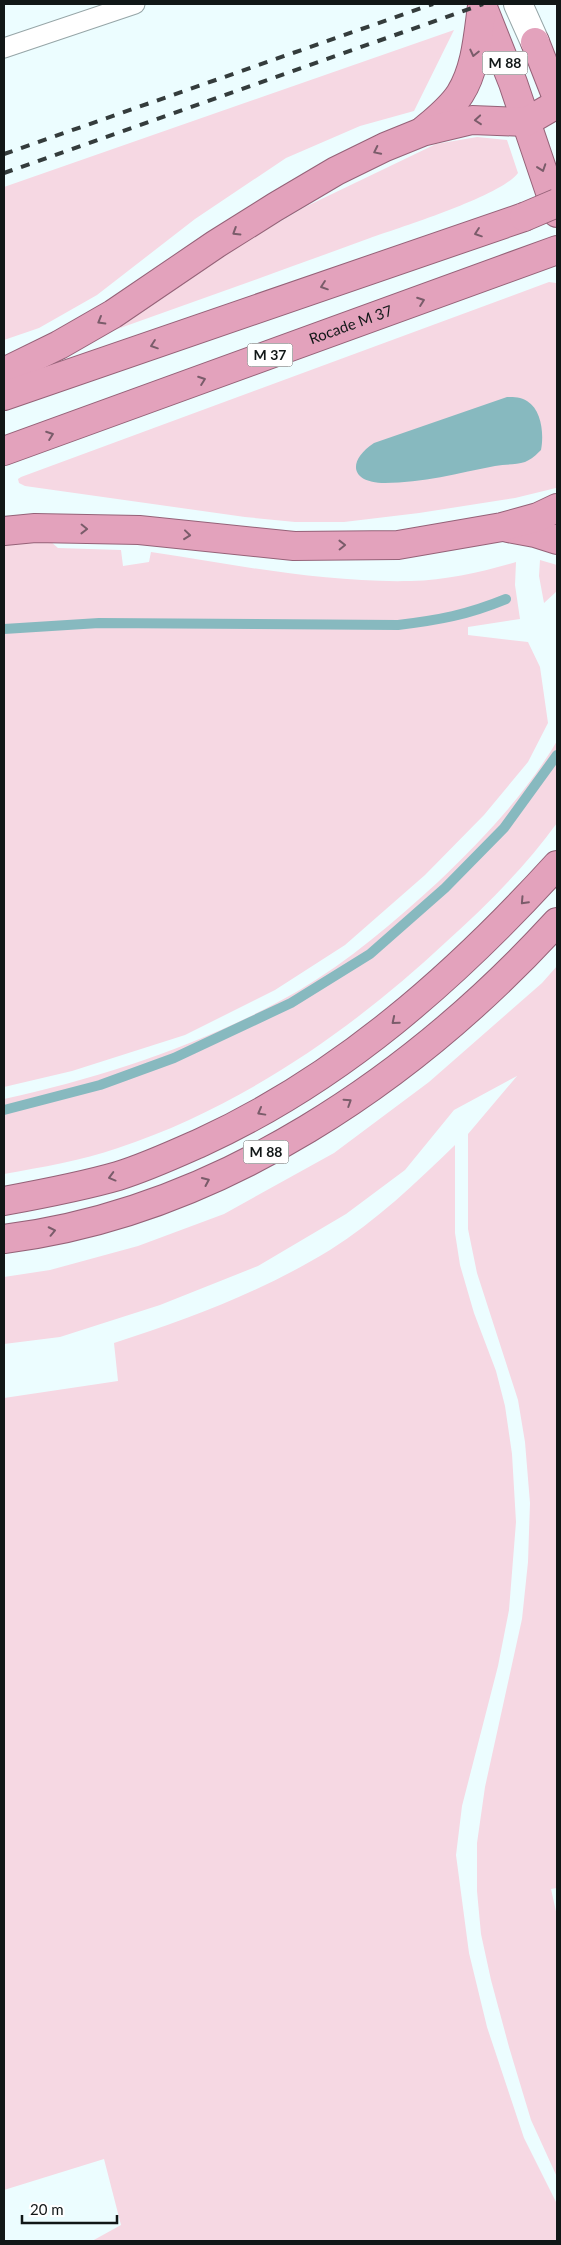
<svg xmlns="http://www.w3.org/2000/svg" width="561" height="2245" viewBox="0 0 561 2245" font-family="Lato,sans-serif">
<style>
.green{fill:#f6d8e3}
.water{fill:#87b9bf}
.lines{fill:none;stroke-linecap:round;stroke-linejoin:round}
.stream{stroke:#87b9bf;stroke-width:10}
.service-casing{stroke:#96a5a7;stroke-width:21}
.tertiary-casing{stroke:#96a5a7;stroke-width:30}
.trunk-casing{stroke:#956278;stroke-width:30}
.service{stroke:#fff;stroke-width:19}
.tertiary{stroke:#fff;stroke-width:28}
.trunk{stroke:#e3a2bc;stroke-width:28}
.rail{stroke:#343c3c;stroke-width:4;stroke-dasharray:9 9;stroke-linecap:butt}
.trunk-bridge-casing{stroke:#956278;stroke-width:30;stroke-linecap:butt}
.trunk-bridge{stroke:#e3a2bc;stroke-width:28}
.oneway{stroke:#7a5c6a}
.labels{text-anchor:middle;stroke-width:4;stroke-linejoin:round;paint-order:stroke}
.shield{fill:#fff;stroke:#585d5d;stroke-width:1}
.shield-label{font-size:14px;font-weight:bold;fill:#111717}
.street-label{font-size:15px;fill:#111717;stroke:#fff}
</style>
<rect width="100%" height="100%" fill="#ecfdff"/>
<path class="green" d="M454 30 414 111 360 126 286 158 195 219 97 295 39 328 4 340V187Z
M477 137 507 140 518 173C501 196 401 227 370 238 283 270 196 301 109 332L247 241 305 207 436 144Z
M549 282 556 283 557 286 556 488 515 498 419 513 344 522H295L245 517 25 486 19 483 18 479 21 477Z
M35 528 58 548 121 550 123 566 149 562 151 552C236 565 324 583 411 581 447 580 482 572 516 562L515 585 520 619 468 627V635L528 642 540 667 548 723 528 762 484 815 425 875 345 945 275 990 185 1035 72 1071 4 1087V542Z
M540 560 557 565V591L544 603 539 576Z
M557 741V823C525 867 486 906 446 942 352 1030 241 1107 118 1148 81 1161 42 1167 4 1174V1099C105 1077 207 1043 298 991 349 961 394 922 438 882 483 839 525 795 557 741Z
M557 966V1888L551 1889 557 1916V2177L531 2120 509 2047 491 1980 481 1934 477 1891V1843L485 1787 522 1619 528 1562 530 1503 525 1442 518 1400 477 1273 468 1229V1134L517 1076 454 1110 405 1170 346 1214 258 1266 160 1305 60 1337 4 1344V1277L50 1270 138 1246 224 1214 334 1153 429 1082 542 983Z
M455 1145V1233L460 1265 474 1313 496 1371 505 1406 512 1454 516 1522 509 1610 498 1666 462 1806 456 1855 469 1953 487 2027 524 2138 557 2204V2241H92L121 2225 104 2159 4 2190V1398L118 1381 114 1343C189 1319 263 1291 330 1250 376 1221 416 1183 455 1145Z"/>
<path class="water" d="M507 397C513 397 521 397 527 401 542 410 544 435 541 450 536 455 532 459 525 462 516 465 505 464 495 466 459 473 422 483 385 483 350 483 347 461 374 443Z"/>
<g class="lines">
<path class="stream" d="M4 629 99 623 398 625C439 620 467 615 506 599
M4 1110 100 1085 174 1058 291 1003 370 954 445 888 504 828 557 755"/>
<defs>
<path id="service" d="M4 48 135 4"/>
<path id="tertiary" d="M518 4 535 42"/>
<g id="trunk">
<path d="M482 5 513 83 557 213"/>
<path d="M535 42 557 98"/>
<path d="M424 130C437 119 451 108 460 94 476 69 478 35 482 6"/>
<path d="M4 372 59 345 113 314 216 244 275 207 336 171 385 147 422 132 472 120 526 122 557 104"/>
<path d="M4 396 524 217"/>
<path id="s1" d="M4 451 557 250"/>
<path d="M508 528 535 533 557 540"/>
<path d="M4 531 35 528 139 530 294 546 398 545 502 527 538 517 557 508"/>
<path d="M4 1201C42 1194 80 1187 118 1176 147 1167 175 1154 202 1142 341 1078 455 977 557 865"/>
<path d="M4 1239C219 1212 414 1078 557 922"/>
</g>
</defs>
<use href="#service" class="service-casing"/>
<use href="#tertiary" class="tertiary-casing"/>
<use href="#trunk" class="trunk-casing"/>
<use href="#service" class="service"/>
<use href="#tertiary" class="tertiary"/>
<use href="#trunk" class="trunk"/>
<path class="rail" d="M4 154 433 4
M4 173 483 4"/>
<defs>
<path id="trunk-bridge" d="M524 217 557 203"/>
</defs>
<use href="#trunk-bridge" class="trunk-bridge-casing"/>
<use href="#trunk-bridge" class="trunk-bridge"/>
</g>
<defs><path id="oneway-chevron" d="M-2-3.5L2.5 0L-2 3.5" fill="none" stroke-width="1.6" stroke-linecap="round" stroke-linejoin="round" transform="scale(1.25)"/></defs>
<g class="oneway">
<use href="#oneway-chevron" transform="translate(474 53) rotate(103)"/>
<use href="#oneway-chevron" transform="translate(478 120) rotate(175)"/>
<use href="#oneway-chevron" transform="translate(377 151) rotate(154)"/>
<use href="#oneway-chevron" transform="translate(542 168) rotate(71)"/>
<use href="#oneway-chevron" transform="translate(236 232) rotate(148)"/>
<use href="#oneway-chevron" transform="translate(478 233) rotate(161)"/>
<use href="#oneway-chevron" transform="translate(324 286) rotate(161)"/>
<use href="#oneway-chevron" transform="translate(421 301) rotate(-20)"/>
<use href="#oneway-chevron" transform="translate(101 321) rotate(150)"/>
<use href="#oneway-chevron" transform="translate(154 345) rotate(161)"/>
<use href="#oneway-chevron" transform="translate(202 380) rotate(-20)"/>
<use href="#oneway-chevron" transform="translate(50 435) rotate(-20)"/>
<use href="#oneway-chevron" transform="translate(84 529) rotate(1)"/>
<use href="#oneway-chevron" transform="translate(187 535) rotate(6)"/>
<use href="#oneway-chevron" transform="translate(342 545) rotate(-1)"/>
<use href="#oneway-chevron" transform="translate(524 901) rotate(133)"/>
<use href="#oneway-chevron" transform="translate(395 1021) rotate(140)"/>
<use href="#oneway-chevron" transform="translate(348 1102) rotate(-33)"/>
<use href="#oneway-chevron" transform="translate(261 1112) rotate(151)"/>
<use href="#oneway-chevron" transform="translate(112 1177) rotate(165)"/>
<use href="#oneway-chevron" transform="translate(206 1181) rotate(-24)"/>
<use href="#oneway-chevron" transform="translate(52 1231) rotate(-12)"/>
</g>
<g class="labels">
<g class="shield">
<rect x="482.5" y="51.5" width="45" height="23" rx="4"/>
<rect x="247.5" y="343.5" width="45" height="23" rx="4"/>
<rect x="243.5" y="1140.5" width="45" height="23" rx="4"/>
</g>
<g class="shield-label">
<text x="505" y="68">M 88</text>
<text x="270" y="360">M 37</text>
<text x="266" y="1157">M 88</text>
</g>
<g class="street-label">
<text dy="5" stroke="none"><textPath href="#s1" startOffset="369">Rocade M 37</textPath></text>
</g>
</g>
<rect width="561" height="2245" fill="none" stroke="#111717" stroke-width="10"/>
<path d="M22 2215v8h95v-8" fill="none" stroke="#111717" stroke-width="2.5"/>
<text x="30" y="2215" font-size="15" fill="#111717" stroke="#ffffff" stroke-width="4" paint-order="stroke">20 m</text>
</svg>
